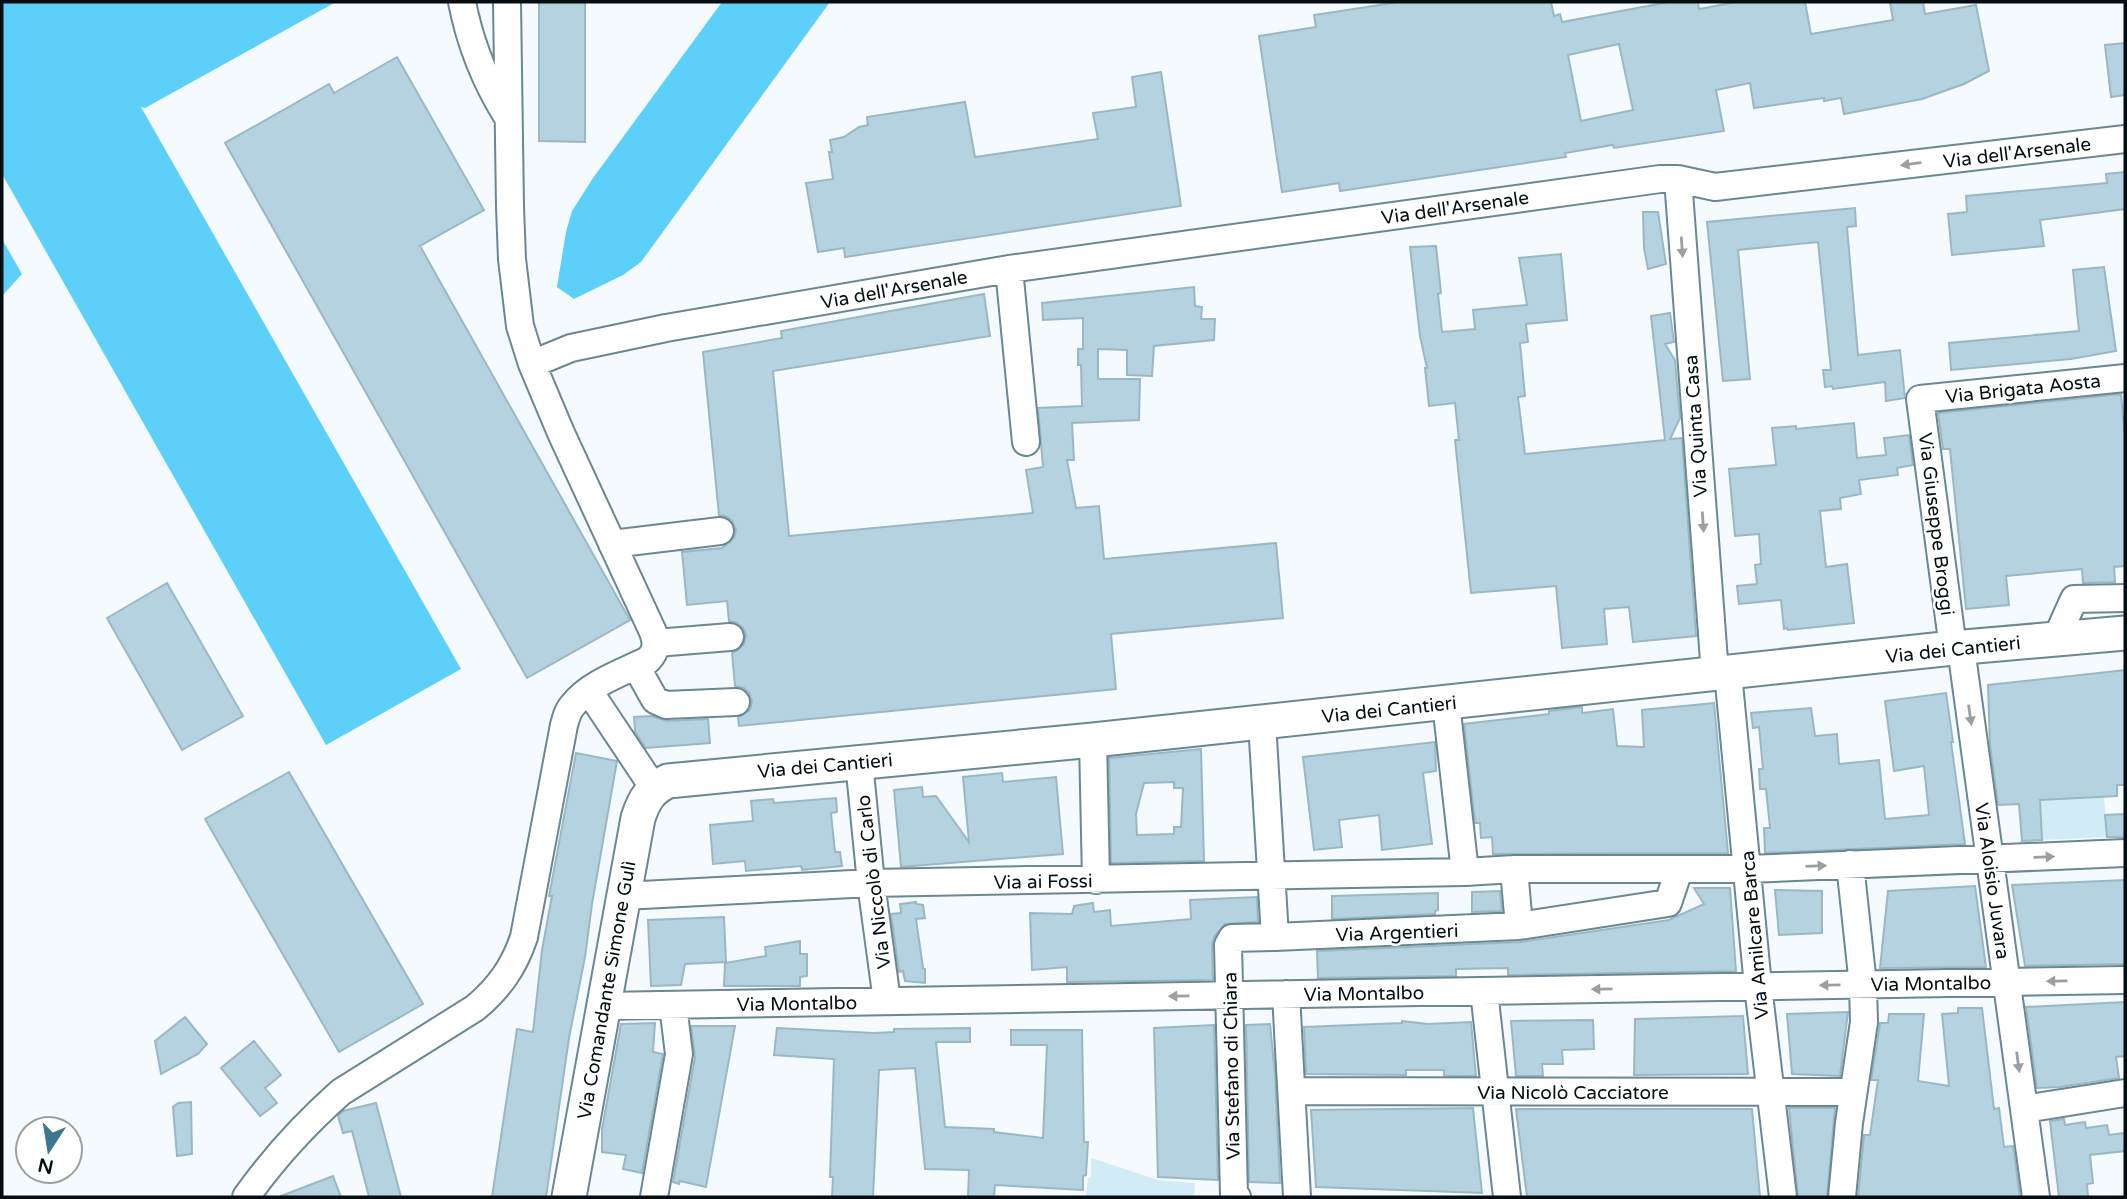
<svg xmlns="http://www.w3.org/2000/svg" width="2127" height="1199" viewBox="0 0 2127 1199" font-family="'Varela Round',sans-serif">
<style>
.green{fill:#d1ecf7}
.water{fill:#5dd0f9}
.building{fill:#b4d2df;stroke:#9ab8c4;stroke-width:2;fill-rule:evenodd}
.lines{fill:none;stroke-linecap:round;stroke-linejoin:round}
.minor-casing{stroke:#6a8792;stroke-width:30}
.major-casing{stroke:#6a8792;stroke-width:37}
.minor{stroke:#fff;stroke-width:26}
.major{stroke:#fff;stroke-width:33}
.oneway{fill:#9b9fa0}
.labels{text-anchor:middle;stroke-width:5;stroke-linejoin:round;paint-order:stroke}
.street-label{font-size:19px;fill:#040e12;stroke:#fff}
</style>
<rect width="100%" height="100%" fill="#f4fafd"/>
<path class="green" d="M2103 783 2107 837 2042 840 2040 800Z
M1091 1158 1158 1180 1195 1183 1194 1197H1086L1088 1178 1091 1177Z"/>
<path class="water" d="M2 2H336L145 108 141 107 461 669 326 745 2 174Z
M722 2H830L641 262 623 275 574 299 557 287 566 232 572 211 593 178Z
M2 239 22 274 2 296Z"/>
<path class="building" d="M539 2H585V142L539 141Z
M1399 2H1551L1554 16 1560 14 1562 22 1669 2H1698L1699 9 1736 2H1805L1811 34 1893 20 1890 2H1923L1925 14 1976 5 1989 71 1964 84 1922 99 1844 114 1841 98 1824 101V98L1754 108 1750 83 1716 90 1724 131 1614 148 1613 145 1565 153 1566 157 1340 191 1339 183 1282 192 1259 36 1316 27 1314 15ZM1619 44 1633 110 1581 121 1568 55Z
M2125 43V95L2111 97 2105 45Z
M397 57 484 210 420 246 630 620 527 678 225 143 329 84 334 93Z
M1161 72 1181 206 845 257 844 248 818 252 806 183 833 179 829 152H832L830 140 844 137 859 127 868 125 867 117 965 102 975 157 1098 139 1093 113 1136 107 1132 77Z
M2125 172V209L2040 220 2044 246 1952 255 1948 214 1967 212 1966 196 2107 183 2106 174Z
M1855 208 1856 226 1847 227 1858 355 1900 350 1905 398 1886 401 1885 382 1833 389 1832 386 1825 387 1823 370H1831L1818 242 1738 250 1750 379 1723 381 1707 222Z
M1643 212H1658L1666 264 1648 269 1644 248Z
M1436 246 1441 293 1438 294 1442 332 1475 329 1473 310 1527 305 1519 258 1561 254 1567 320 1526 324 1528 342 1520 343 1525 396 1518 397 1525 454 1665 440 1651 316 1670 313 1674 342 1665 344 1675 360 1680 418 1670 439 1682 438 1696 636 1633 642 1629 607 1604 609 1607 644 1562 648 1556 586 1471 593 1455 440H1459L1455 403 1429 406 1425 368H1427L1420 336 1410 247Z
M2104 267 2116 351 2071 359 1951 370 1949 343 2079 331 2073 270Z
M1194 287 1195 306 1202 307 1201 319H1215L1214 340 1154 346 1152 376 1127 375V350L1098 349V379H1140L1139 420 1072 423 1074 460H1067L1076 508 1099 506 1104 559 1276 543 1283 618 1111 634 1116 689 739 726 738 717 750 710 752 701 749 693 744 688 735 686 732 653 738 650 744 644 746 635 743 628 737 623 729 621 727 601 687 605 682 552 722 548 734 538 736 530 732 521 727 517 719 515 703 352 782 338 781 331 984 294 990 336 773 371 789 536 1033 513 1026 470 1043 467 1038 408 1082 406 1081 365H1078V349H1083V318L1043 320 1042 303Z
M2121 394 2125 437V566L2114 567 2115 582 2083 583 2082 569 2006 576 2009 605 1966 609 1950 449H1943L1938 413Z
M1854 423 1857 458 1886 455 1884 438 1909 435 1913 465 1897 468 1898 475 1859 480 1861 494 1840 498 1841 509 1820 511 1826 567 1847 564 1854 623 1788 630 1787 628 1784 629 1781 600 1739 604 1737 586 1757 584 1755 565 1761 564 1759 534 1735 536 1729 469 1776 465 1772 428 1796 426V429Z
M167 583 243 716 182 750 107 618Z
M2125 670V785H2117V796L2040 800 2042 840 2022 841 2019 804 1998 805 1990 745 1988 685Z
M1946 693 1953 742H1951L1965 844 1765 853 1764 828H1770L1766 789H1760L1759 769H1763L1759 727 1753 728 1751 713 1811 708 1815 736 1837 734 1839 764 1879 760 1885 819 1929 815 1924 766 1894 771 1885 701Z
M1714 703 1728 853 1493 854 1492 837 1481 838 1480 823H1475L1464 724 1549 714V711L1582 707V713L1613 709 1617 746 1644 747 1642 710Z
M652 716 667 721 708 719 710 743 646 748 635 732 634 717Z
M1435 742 1436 771 1423 773 1432 844 1382 850 1379 815 1339 820 1342 847 1314 850 1303 757Z
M1201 749 1204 861 1111 863 1109 758ZM1174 782V788H1183L1181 827H1174V834L1137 835 1136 814 1144 783Z
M576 753 617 761 592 904 585 957 569 1038 546 1197H492L517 1029 533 1032 542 950 552 896H549Z
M289 772 423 1004 339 1052 205 819Z
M1002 773 1003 782 1056 777 1063 854 901 867 894 790 922 787 923 797 936 796 969 842 963 777Z
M836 798 837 812 831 813 835 852H840L842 866 802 870 801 866 746 871 745 861 713 864 710 825 753 821 751 801 773 799 774 803Z
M2125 814V837H2107L2105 815Z
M2125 880V964L2025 966 2012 885Z
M1975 886 1986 967 1880 968 1888 891Z
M1694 888H1730L1736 971 1508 975V968L1456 969V976L1318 978 1317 951 1520 942 1669 920 1704 904Z
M1775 890 1822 891V933L1779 935Z
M1500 891 1502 911 1472 912V892Z
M1438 893V910L1435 911V914L1332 919V896Z
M1257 897 1258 922 1225 924 1214 937 1212 945 1213 980 1067 982V967L1032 970 1030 913 1072 914 1074 906 1093 903 1094 912 1110 910 1111 926 1191 919 1190 900Z
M916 902V904L923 905 925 918 916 919 923 968 925 969V983L905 981 903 971 899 972 891 914 901 913 900 904Z
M724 917 726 962 685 964 681 985 651 986 648 920Z
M800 941V954H807V976L800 977V986H724L725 963 766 956 765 947Z
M2125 1002V1056L2116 1057 2119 1078 2060 1087 2037 1088 2026 1007Z
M1958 1008H1982L1994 1109 1999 1108 2004 1147 2013 1146 2020 1197H1858L1864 1135H1870L1878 1080H1871L1880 1023H1888L1889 1014H1924L1918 1081 1949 1086 1942 1014 1958 1013Z
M1848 1012 1840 1076 1792 1074 1787 1014Z
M1743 1016 1748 1074 1634 1075 1635 1019Z
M185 1017 207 1044 198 1054 161 1074 155 1041Z
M1593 1020 1594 1049 1562 1050 1563 1064H1542L1543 1076H1516L1511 1021Z
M1402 1021 1428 1024 1471 1022 1476 1076H1444V1070H1406V1075L1306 1074 1304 1027 1402 1023Z
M655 1023 653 1052 663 1054 642 1173 623 1169 626 1155 602 1152V1129L621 1024Z
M1270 1024 1275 1073 1280 1183 1249 1182 1246 1025Z
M1214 1025 1218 1180 1158 1177 1154 1028Z
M691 1026H735L706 1187 680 1181 679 1184 673 1182 695 1057Z
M777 1028 874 1033 894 1032V1029L970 1028V1042H936L945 1127 994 1129V1132L1043 1138 1047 1045H1011V1030H1082L1084 1142H1088L1086 1175 1083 1176V1190L995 1185 994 1197H968L969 1170 925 1169 915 1068 879 1070 873 1197H832L833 1177H830L834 1059 774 1055Z
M254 1041 281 1075 265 1088 277 1103 260 1116 221 1068Z
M191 1102 192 1154 177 1156 173 1107 178 1103Z
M376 1103 401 1197H369L352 1131 343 1133 338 1116 343 1111Z
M1473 1108 1482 1193 1316 1187 1311 1110Z
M1789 1108H1835L1827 1197H1798Z
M1516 1109H1752L1760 1197H1527Z
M2064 1119 2065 1125 2085 1122 2086 1128 2107 1125 2109 1135 2125 1133V1151L2090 1155 2093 1183 2087 1184 2088 1197H2059L2050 1121Z
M333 1176 341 1197H281V1196Z"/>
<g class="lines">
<defs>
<path id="minor" d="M462 2C470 43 485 81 507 116
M1678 179 1715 674
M1009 269 1026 442
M532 364 571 348 666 328 1009 269 1660 179H1678L1715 187 2125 139
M612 544 720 531
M2056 639 2074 599 2125 598
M656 643 730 637
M1953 648 1920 399 2125 378
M1961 648 2036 1197
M636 666 655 700 666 705 736 702
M1728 673 1758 986 1783 1197
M589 691 653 787
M1446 703 1465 872
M1093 740 1096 880
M859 762 871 883 887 1001
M1514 869 1519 926 1668 903 1679 870
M623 896 871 883 1465 872 1514 869H1748L2125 853
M1275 937 1519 926
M1484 991 1507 1197
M1286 994 1297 1197
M603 1006 2125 980
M1292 1091 1853 1092
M2024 1109 2125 1093
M246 1197C273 1159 306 1123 341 1092L475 1008C499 988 514 967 524 937L564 725C566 718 568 710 573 705 590 683 624 672 648 660 657 650 657 644 653 632L561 433 532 364 520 326 512 259 510 207 507 2
M654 1197 679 1054 673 1005
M1237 1197 1234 1195 1228 945 1232 938 1275 937 1262 722
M1842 1197 1849 1123 1864 1022 1863 985 1850 864"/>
<path id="major" d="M569 1197 638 818C644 800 650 789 668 781L1093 740 1953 648 2125 633"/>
</defs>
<use href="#minor" class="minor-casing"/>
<use href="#major" class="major-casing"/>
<use href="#minor" class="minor"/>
<use href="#major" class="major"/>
</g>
<defs><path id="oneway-solid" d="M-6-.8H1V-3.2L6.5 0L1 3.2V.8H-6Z" transform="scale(1.75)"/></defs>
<g class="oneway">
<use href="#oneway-solid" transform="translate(1911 164) rotate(173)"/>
<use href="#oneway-solid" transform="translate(1682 247) rotate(86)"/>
<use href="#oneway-solid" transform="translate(1703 522) rotate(86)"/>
<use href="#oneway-solid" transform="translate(1970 715) rotate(82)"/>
<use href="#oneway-solid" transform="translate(2044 857) rotate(-2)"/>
<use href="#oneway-solid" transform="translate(1816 866) rotate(-2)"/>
<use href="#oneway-solid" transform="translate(2057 981) rotate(179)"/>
<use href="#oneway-solid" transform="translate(1830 985) rotate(179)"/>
<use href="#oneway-solid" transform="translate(1602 989) rotate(179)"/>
<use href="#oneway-solid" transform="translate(1179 996) rotate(179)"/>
<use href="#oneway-solid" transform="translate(2018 1062) rotate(82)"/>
</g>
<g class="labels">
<g class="street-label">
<text transform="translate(2017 152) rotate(-7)" y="7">Via dell'Arsenale</text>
<text transform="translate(1455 207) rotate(-8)" y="7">Via dell'Arsenale</text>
<text transform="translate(894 289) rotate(-10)" y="7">Via dell'Arsenale</text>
<text transform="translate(2023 388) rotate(-6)" y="7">Via Brigata Aosta</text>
<text transform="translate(1695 426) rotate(-94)" y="7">Via Quinta Casa</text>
<text transform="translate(1937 524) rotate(83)" y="7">Via Giuseppe Broggi</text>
<text transform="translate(1953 649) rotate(-6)" y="7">Via dei Cantieri</text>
<text transform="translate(1389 709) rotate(-6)" y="7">Via dei Cantieri</text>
<text transform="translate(825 765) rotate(-5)" y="7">Via dei Cantieri</text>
<text transform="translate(1043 881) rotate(-1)" y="7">Via ai Fossi</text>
<text transform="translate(1993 881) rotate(82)" y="7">Via Aloisio Juvara</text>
<text transform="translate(873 882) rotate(-97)" y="7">Via Niccolò di Carlo</text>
<text transform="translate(1397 932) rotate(-2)" y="7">Via Argentieri</text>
<text transform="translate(1754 935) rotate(-95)" y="7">Via Amilcare Barca</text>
<text transform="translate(1931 983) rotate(-1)" y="7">Via Montalbo</text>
<text transform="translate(606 990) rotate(-80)" y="7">Via Comandante Simone Gulì</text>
<text transform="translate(1364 993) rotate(-1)" y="7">Via Montalbo</text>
<text transform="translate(797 1003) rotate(-1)" y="7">Via Montalbo</text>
<text transform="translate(1231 1066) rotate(-91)" y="7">Via Stefano di Chiara</text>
<text x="1573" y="1099">Via Nicolò Cacciatore</text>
</g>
</g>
<rect width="2127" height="1199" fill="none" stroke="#040e12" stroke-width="7"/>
<g transform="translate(49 1150) rotate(192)"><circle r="33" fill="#ffffff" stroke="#9b9fa0" stroke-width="2"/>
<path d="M0-5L12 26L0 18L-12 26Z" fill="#3b788f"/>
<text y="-10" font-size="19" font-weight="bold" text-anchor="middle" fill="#040e12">N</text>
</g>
</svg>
